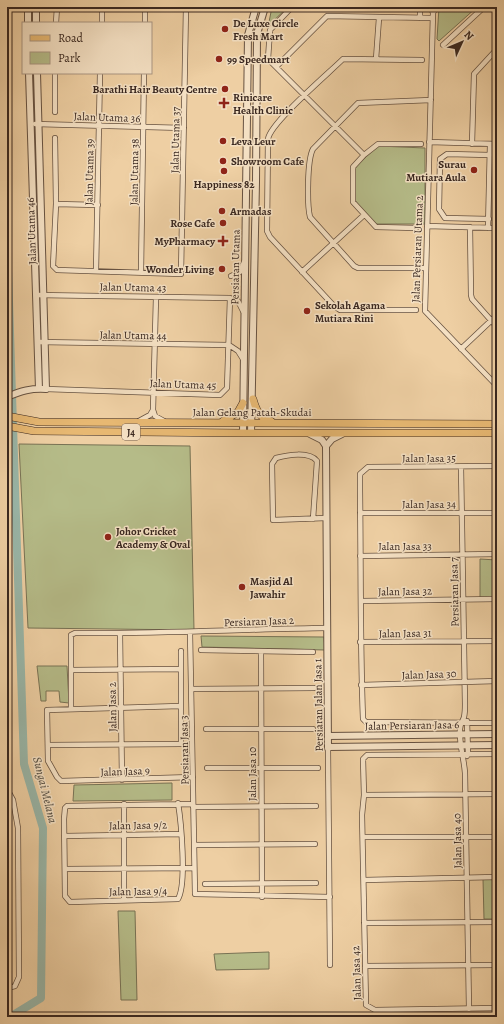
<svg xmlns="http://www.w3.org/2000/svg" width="504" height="1024" viewBox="0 0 504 1024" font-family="Alegreya,serif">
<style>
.green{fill:#b5bb88;stroke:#787254}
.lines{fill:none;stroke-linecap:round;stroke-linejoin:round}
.river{stroke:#99b6a8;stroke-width:8}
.minor-casing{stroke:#675241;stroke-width:6}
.tertiary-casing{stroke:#675241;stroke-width:8}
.primary-casing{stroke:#3a2820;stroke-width:8}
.minor{stroke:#f4e0c3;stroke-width:4.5}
.tertiary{stroke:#f4e0c3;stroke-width:6}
.primary{stroke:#e7b872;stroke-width:7}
.poi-dot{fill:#8f2418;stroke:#f4e0c3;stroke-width:1.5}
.labels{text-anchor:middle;stroke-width:3;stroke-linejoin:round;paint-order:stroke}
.shield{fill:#f4e0c3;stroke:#725f51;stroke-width:1}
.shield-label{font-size:10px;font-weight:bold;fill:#3a2820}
.poi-label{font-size:11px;font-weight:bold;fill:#3a2820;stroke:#f4e0c3;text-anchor:start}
.street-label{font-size:11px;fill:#3a2820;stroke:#f4e0c3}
.water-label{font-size:12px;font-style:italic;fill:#524c42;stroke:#f4e0c3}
</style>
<rect width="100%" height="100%" fill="#eecfa3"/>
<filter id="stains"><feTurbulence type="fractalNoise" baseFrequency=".005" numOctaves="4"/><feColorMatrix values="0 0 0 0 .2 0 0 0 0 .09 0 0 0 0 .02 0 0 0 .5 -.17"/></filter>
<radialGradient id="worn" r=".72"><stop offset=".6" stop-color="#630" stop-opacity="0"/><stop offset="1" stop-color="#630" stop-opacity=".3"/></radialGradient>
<path class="green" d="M272 7H288L270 24 269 22Z
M439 7H477L439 41 437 39Z
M378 146 425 148V224H376L355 201V167Z
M19 444 190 446 194 630 28 628Z
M480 559 497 560V598H480Z
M201 636 324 637 325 650 202 647Z
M37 666H67L69 703 60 702 59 691H46V701H41Z
M172 783V800L73 801 74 785Z
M483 879 497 880V919H484Z
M118 911H135L137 1000H121Z
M269 952V969L216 970 214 954Z"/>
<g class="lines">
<path class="river" d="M7 240 24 764 43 828 41 998 10 1017"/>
<defs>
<path id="minor" d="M292 7 270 30 268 59 364 155
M431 7 433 13
M436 7 433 13 425 311 497 386
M420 18V7
M56 23 57 7
M102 23V7
M145 23V7
M443 45 484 7
M376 59 379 18
M276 67 327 16 433 18
M55 112V73
M35 124 184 128
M55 138 56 204 53 266 57 270 181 274 186 7
M429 142 497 144
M472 144 474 74 497 49
M56 204 98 205
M489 219 445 218 439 209 440 159 447 154 490 155
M427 226 497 228
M470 227 471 295 472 299 497 327
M416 228 376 227 353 202V167L364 155 378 144H421
M488 228 490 144
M426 268H358L354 266 310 217C307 205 307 160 313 149L358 103 431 100
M96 271 100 73
M141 272 144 73
M302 272 364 215
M231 276 240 272 244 262
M36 295 230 298 238 301 243 311
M156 297 153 410 155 416 164 421
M416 310H340L334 306 270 237 267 231 268 139C270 123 329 73 343 59L422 60
M38 342 229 345 238 351 243 359
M461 349 497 315
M46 389 220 395 227 388 230 298
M139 421 150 415 153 410
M497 466 368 467 360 474V490C361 566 360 643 363 719L366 722 497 723
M461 467 465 704C465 708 465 713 464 717 463 721 460 724 460 729 459 745 464 758 465 773L469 1009
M360 513H497
M313 519 317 461C309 451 287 455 276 458L272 464 273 520 326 518
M360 556 497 554
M362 601 497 599
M190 633 195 894 330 897
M120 634 122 780
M360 642 497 641
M201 650 313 652
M261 652 262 897
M71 670 180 669
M361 685 497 681
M191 689 314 688
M180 706 47 710 48 761 57 777 61 781 193 777
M71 708V635L75 633C159 634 243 629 327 628
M467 721 468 754 467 756
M206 729H313
M48 745 181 744V651
M328 748 330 965
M497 754 367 755 363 759 364 795 362 815 366 1005 375 1010 497 1008
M207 768H318
M7 789 13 800 18 828 19 977 15 986 7 988
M364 795 497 794
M7 800H13
M178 803C181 821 187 884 178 899L70 902 65 896 64 819 65 808 67 806 193 804
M124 804V900
M193 807 316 806
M65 836 181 834
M363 837H497
M194 845 315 844
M65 869 194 868
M364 880 497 877
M205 884 316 883
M364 923 497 922
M365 966 497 965"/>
<path id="tertiary" d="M28 7V23
M36 7V23
M29 73 39 389
M7 397C21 391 31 388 46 389L37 73
M243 433 248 35 256 7
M251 433 256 182 257 34 265 7
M310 434 322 440 326 446
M326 446 328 748
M326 446 332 439 342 434
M328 736 497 734
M328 747 497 745"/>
<path id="primary" d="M253 399C256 410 259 417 271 421
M7 416 39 422 497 424
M223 421 238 412 243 403
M7 426 34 431 243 433H497"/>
</defs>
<use href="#minor" class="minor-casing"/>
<use href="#tertiary" class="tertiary-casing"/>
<use href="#primary" class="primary-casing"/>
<use href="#minor" class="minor"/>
<use href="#tertiary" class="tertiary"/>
<use href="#primary" class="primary"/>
</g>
<g class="poi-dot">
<circle cx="225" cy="29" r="4"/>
<circle cx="219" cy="59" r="4"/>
<circle cx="225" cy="89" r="4"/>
<path d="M222 97h4v4h4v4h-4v4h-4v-4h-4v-4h4z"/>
<circle cx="223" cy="141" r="4"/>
<circle cx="223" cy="161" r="4"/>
<circle cx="474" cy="170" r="4"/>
<circle cx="224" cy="171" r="4"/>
<circle cx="222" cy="211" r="4"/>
<circle cx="223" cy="223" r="4"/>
<path d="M221 235h4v4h4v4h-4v4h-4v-4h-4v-4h4z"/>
<circle cx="222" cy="269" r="4"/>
<circle cx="307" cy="311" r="4"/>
<circle cx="108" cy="537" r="4"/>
<circle cx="242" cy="587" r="4"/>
</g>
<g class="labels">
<rect class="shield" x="122" y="424" width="18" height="16" rx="3"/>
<g class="shield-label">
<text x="131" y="436">J4</text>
</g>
<g class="poi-label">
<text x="233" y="27">De Luxe Circle<tspan x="233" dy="13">Fresh Mart</tspan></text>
<text x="227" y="63">99 Speedmart</text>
<text x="217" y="93" text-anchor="end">Barathi Hair Beauty Centre</text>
<text x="233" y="101">Rinicare<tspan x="233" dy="13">Health Clinic</tspan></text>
<text x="231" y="145">Leva Leur</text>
<text x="231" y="165">Showroom Cafe</text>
<text x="466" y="168" text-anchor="end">Surau<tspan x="466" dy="13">Mutiara Aula</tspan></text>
<text x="224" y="188" text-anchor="middle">Happiness 82</text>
<text x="230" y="215">Armadas</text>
<text x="215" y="227" text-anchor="end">Rose Cafe</text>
<text x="215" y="245" text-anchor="end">MyPharmacy</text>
<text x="214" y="273" text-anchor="end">Wonder Living</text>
<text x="315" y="309">Sekolah Agama<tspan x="315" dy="13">Mutiara Rini</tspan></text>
<text x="116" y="535">Johor Cricket<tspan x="116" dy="13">Academy &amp; Oval</tspan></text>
<text x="250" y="585">Masjid Al<tspan x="250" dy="13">Jawahir</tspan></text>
</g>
<g class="street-label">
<text transform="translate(107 117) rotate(2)" y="4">Jalan Utama 36</text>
<text transform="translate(175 140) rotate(-89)" y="4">Jalan Utama 37</text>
<text transform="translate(89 172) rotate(-89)" y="4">Jalan Utama 39</text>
<text transform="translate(134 172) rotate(-89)" y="4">Jalan Utama 38</text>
<text transform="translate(31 231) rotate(-92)" y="4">Jalan Utama 46</text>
<text transform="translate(417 249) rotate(-88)" y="4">Jalan Persiaran Utama 2</text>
<text transform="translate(235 267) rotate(-89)" y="4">Persiaran Utama</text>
<text transform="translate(133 287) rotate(1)" y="4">Jalan Utama 43</text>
<text transform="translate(133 335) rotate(1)" y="4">Jalan Utama 44</text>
<text transform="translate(183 384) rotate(2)" y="4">Jalan Utama 45</text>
<text x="252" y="416">Jalan Gelang Patah-Skudai</text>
<text x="429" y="462">Jalan Jasa 35</text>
<text x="429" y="508">Jalan Jasa 34</text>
<text x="405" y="550">Jalan Jasa 33</text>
<text transform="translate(405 591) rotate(-1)" y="4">Jalan Jasa 32</text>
<text transform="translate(454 592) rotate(-91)" y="4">Persiaran Jasa 7</text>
<text transform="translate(259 621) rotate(-2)" y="4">Persiaran Jasa 2</text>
<text transform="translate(405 633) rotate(-1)" y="4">Jalan Jasa 31</text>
<text transform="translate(429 674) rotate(-2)" y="4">Jalan Jasa 30</text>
<text transform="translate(318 705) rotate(-91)" y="4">Persiaran Jalan Jasa 1</text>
<text transform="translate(112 707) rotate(-91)" y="4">Jalan Jasa 2</text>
<text transform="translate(412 725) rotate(-1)" y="4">Jalan Persiaran Jasa 6</text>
<text transform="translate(184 750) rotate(-91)" y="4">Persiaran Jasa 3</text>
<text transform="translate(125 771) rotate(-2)" y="4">Jalan Jasa 9</text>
<text transform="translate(252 774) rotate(-90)" y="4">Jalan Jasa 10</text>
<text transform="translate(138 825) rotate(-1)" y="4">Jalan Jasa 9/2</text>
<text transform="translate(457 841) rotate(-91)" y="4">Jalan Jasa 40</text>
<text transform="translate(138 891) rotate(-1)" y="4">Jalan Jasa 9/4</text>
<text transform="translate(356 973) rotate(-92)" y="4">Jalan Jasa 42</text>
</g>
<g class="water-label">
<text transform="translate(45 790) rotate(76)" y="4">Sungai Melana</text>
</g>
</g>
<rect width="504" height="1024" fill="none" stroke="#eecfa3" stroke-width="24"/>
<rect x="8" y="8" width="488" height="1008" fill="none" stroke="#3a2820" stroke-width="2"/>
<rect x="12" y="12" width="480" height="1000" fill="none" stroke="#3a2820"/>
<rect x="22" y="22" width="130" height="52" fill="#f4e0c3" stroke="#aa9682"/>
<rect x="30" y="35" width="20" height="6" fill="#e7b872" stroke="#aa9682"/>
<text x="58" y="42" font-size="12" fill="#3a2820">Road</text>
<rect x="30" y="52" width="20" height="12" fill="#b5bb88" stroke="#aa9682"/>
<text x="58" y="62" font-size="12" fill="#3a2820">Park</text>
<g transform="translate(462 42) rotate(46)" stroke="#f4e0c3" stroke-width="3" paint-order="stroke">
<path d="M0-3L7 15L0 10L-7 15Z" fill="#3a2820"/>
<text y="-6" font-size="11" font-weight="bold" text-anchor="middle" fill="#3a2820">N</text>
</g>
<rect width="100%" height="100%" filter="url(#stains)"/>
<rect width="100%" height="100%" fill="url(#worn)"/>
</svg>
